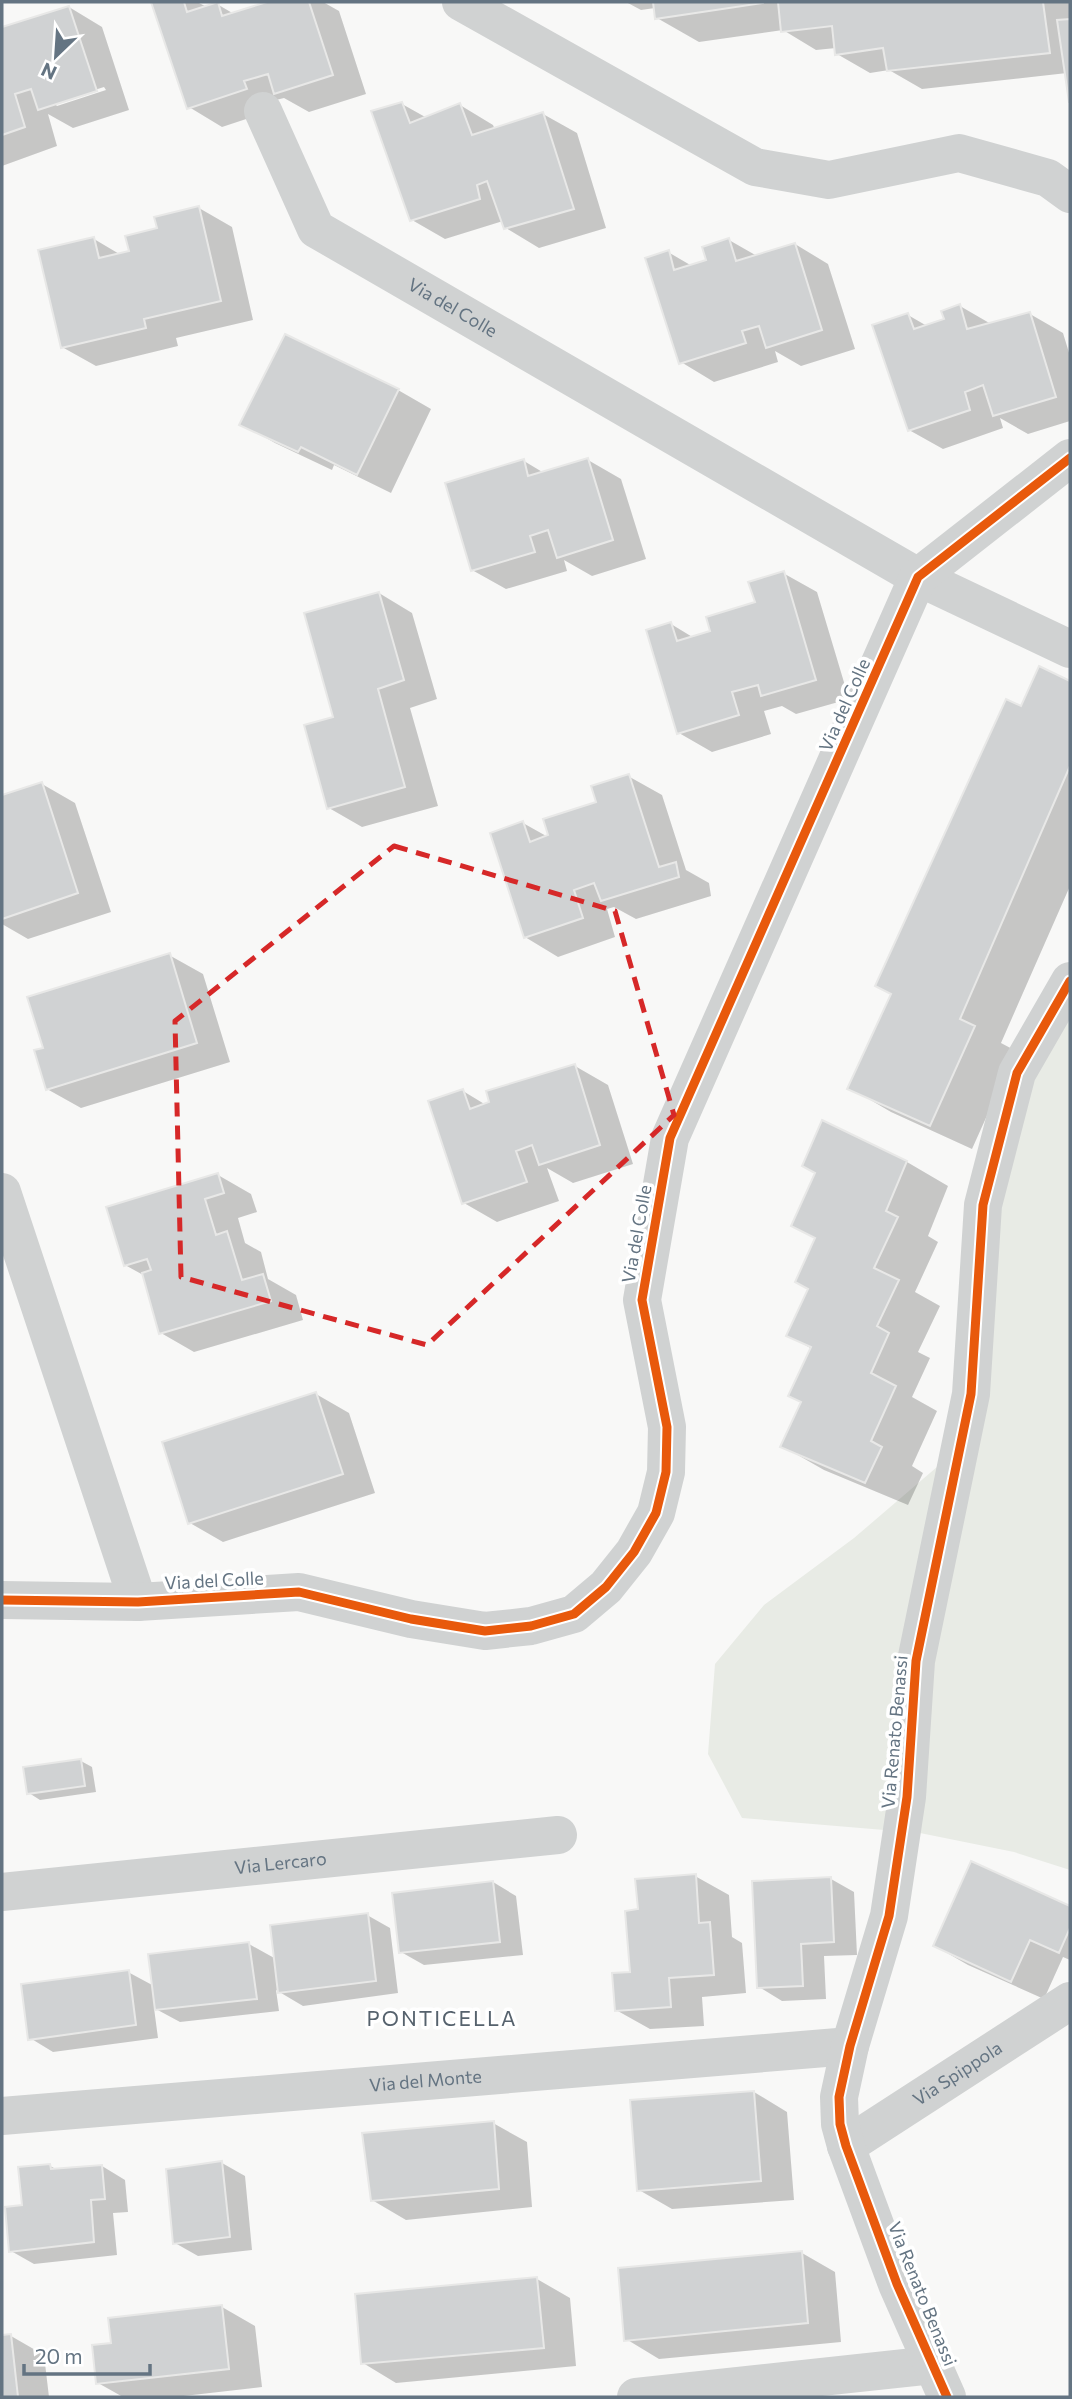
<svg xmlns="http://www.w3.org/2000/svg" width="1072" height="2399" viewBox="0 0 1072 2399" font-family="Commissioner,sans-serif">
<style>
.green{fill:#e8ebe5}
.shadow{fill:#0003;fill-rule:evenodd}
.building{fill:#d0d2d3;stroke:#e8e8e7;stroke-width:2}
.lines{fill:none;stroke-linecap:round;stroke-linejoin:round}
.minor{stroke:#d0d2d2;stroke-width:38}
.cycleway-casing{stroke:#fff;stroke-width:13}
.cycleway{stroke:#e8590c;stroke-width:9}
.marked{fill:none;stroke:#d62828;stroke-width:5;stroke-dasharray:14 9;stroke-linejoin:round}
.labels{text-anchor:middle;stroke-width:7;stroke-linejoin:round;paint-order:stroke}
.street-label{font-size:18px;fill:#647482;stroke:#fff}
.quarter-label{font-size:21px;letter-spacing:2px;fill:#56626d;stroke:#fff}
</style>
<rect width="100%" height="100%" fill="#f8f8f7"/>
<path class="green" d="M1070 985V1870L1014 1852 920 1833 742 1818 708 1754 715 1664 764 1605 854 1538 951 1455 974 1205Z"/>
<path class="shadow" d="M152 2H197L207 7 217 4 234 14 273 2H323L339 11 366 94 309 112 284 98 276 100 279 108 222 127 189 107Z
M626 2H1070V98L1067 73 922 89 889 70 870 73 837 54 836 48 816 50 783 30 699 42 657 18 655 8 641 10Z
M69 7 102 27 129 110 73 128 48 114 57 146 2 166V29ZM104 87 106 90 57 106 54 103Z
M402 104 427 118 460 105 493 125 495 130 543 114 577 133 606 228 539 248 506 228 503 221 445 239 412 220Z
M199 208 232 227 253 320 176 338 178 346 96 366 62 347 94 239 121 255 131 252 159 230Z
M729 240 757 256 795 244 828 264 855 349 801 366 775 351 778 362 714 382 681 362 668 252 692 266 708 261Z
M960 306 991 324 1030 314 1063 333 1070 356V421L1028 434 1000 418 1003 428 943 449 909 430 908 315 927 326 946 320Z
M398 390 431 409 391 493 334 465 332 470 275 443 242 424Z
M588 460 621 479 646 559 592 576 564 560 567 571 506 589 472 570 524 461 544 473Z
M783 573 817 592 849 699 796 714 782 706 764 711 771 734 712 752 679 733 671 624 694 638 712 632 757 604Z
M379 593 412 613 437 699 410 708 438 806 362 827 329 808 335 718Z
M1040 668 1070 683V886L1001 1043 1016 1051 972 1149 891 1112 850 1088Z
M628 776 662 795 686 870 709 883 711 896 636 919 614 907 607 909 615 937 558 957 525 937 523 823 548 837 598 803Z
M42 784 75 803 111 912 28 939 2 924V797Z
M169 955 203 974 230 1062 81 1108 47 1089 45 1049Z
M575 1066 608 1085 633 1164 573 1183 547 1168 559 1201 497 1222 464 1203 463 1091 486 1105Z
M823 1123 907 1162 948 1186 928 1236 938 1242 915 1292 940 1306 918 1352 930 1358 912 1397 937 1411 912 1466 923 1473 908 1505 824 1470 782 1446 803 1403 812 1349 788 1335 810 1289 817 1239V1173Z
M218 1175 251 1194 257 1212 238 1218 245 1243 261 1252 268 1279 296 1295 303 1320 194 1352 161 1333 145 1276 125 1265Z
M316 1394 349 1413 375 1493 223 1542 190 1523Z
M81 1761 92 1767 96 1792 40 1800 29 1793Z
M972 1864 1070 1908V1960L1063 1957 1044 1999 968 1965 935 1946Z
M695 1876 729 1895 732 1937 742 1943 746 1993 702 1997 704 2026 650 2029 616 2010 632 1974 640 1911Z
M831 1879 854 1892 857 1955 824 1956 826 1999 782 2001 759 1987Z
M493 1882 516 1896 523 1955 424 1965 401 1952Z
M367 1915 390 1928 398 1993 303 2006 276 1990 279 2011 180 2022 154 2008 158 2038 53 2052 30 2038 128 1972 154 1986 249 1944 276 1959Z
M754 2092 787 2112 794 2200 672 2209 639 2190Z
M493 2123 527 2142 532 2207 406 2220 372 2200Z
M222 2163 245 2176 252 2250 198 2256 175 2243Z
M50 2166 58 2170 102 2166 125 2180 128 2212 113 2213 117 2255 34 2264 11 2251 24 2207Z
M802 2253 835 2272 841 2342 659 2359 626 2339Z
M537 2279 570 2298 576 2366 396 2383 363 2363Z
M222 2307 255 2326 262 2387 175 2397H123L98 2383 113 2344Z
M11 2336 44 2355 49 2397H2V2337Z"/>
<path class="building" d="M151 2H184L187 12 218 2 222 16 267 2H309L333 75 274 94 268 74 244 81 247 89 187 109Z
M653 2H763V3L655 19Z
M778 2H1043L1050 53 887 71 883 48 835 55 832 26 781 32Z
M69 6 97 91 38 110 31 89 15 94 25 127 2 135V27Z
M1070 19V102H1069L1057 20Z
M402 102 410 123 460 103 472 135 543 112 574 209 504 229 487 181 477 185 480 199 410 221 371 111Z
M199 206 221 301 144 319 146 328 61 348 38 250 94 237 99 258 129 251 125 236 157 228 154 217Z
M729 238 736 261 795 243 822 330 766 348 759 326 742 331 746 343 679 364 645 258 669 250 674 270 706 260 702 247Z
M960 304 967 329 1030 312 1056 397 993 416 983 385 965 392 970 410 908 431 872 325 908 313 914 329 944 319 941 311Z
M285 334 399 389 357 475 301 447 298 452 239 425Z
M588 458 613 540 557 558 548 530 530 536 535 552 471 571 445 483 524 459 528 476Z
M784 571 816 680 761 696 758 685 732 692 739 715 677 734 646 630 671 622 677 641 710 631 706 617 755 602 748 582Z
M379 592 404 680 378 689 405 787 327 809 304 725 333 717 304 613Z
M1039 666 1070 681V766L960 1019 975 1026 930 1126 847 1089 891 994 875 986 1006 699 1021 706Z
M629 774 659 867 676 862 679 877 601 901 594 883 574 890 583 918 524 938 490 833 523 821 530 842 548 835 543 819 596 802 591 786Z
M42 782 78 893 2 919V795Z
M170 953 197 1043 46 1090 34 1050 43 1048 27 997Z
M575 1064 600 1145 539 1165 532 1145 516 1151 527 1182 462 1204 428 1101 463 1089 470 1109 489 1102 486 1091Z
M822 1120 907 1161 886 1211 898 1217 874 1268 899 1280 877 1326 889 1333 871 1373 896 1386 871 1441 882 1447 865 1483 780 1447 801 1402 788 1396 811 1347 786 1336 808 1289 795 1282 815 1238 791 1226 815 1173 802 1166Z
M218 1173 224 1193 205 1199 216 1235 227 1231 242 1280 263 1274 271 1301 159 1334 142 1273 151 1270 147 1259 124 1266 106 1207Z
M316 1392 343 1474 188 1524 162 1442Z
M81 1759 85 1786 27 1794 23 1767Z
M971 1861 1070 1906V1928L1059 1953 1030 1940 1011 1982 933 1946Z
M696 1874 699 1923 710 1922 714 1975 669 1978 671 2007 615 2011 612 1973 630 1972 625 1911 638 1909 635 1879Z
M831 1877 834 1942 801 1944 803 1986 757 1988 752 1881Z
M493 1881 500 1942 399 1953 392 1893Z
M368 1913 376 1981 278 1993 270 1925Z
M249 1942 257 1999 155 2010 148 1954Z
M129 1970 136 2025 28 2040 21 1984Z
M754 2091 761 2181 637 2191 630 2100Z
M494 2121 499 2189 371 2201 362 2133Z
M222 2161 230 2237 173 2244 166 2169Z
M50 2164 51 2169 102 2165 105 2199 91 2200 94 2242 9 2252 5 2207 22 2205 18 2167Z
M802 2251 808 2323 624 2341 618 2268Z
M537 2277 544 2348 361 2364 355 2294Z
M222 2305 229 2369 96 2384 92 2345 111 2343 108 2318Z
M11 2334 18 2397H2V2335Z"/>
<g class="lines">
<g class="minor">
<path d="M461 2 755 167 829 180 959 153 1048 178 1070 194"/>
<path id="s1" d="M263 111 316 229 918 577 1070 649"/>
<path d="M2 1192 138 1602"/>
<path d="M2 1600 138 1602 299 1592 411 1619 485 1631 531 1626 574 1614 606 1587 634 1552 656 1513 666 1472 667 1427 642 1300 670 1138 918 577 1070 458"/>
<path id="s2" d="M2 1892 558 1835"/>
<path id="s3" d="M2 2116 850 2046"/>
<path id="s4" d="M846 2146 1070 2001"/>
<path d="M636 2397 933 2365"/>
<path d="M947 2397 897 2284 846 2146 840 2124 839 2097 850 2046 889 1916 907 1797 916 1661 971 1394 983 1205 1017 1073 1070 981"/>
</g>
<defs>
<path id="cycleway" d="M2 1600 138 1602 299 1592 411 1619 485 1631 531 1626 574 1614 606 1587 634 1552 656 1513 666 1472 667 1427 642 1300 670 1138 918 577 1070 458
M947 2397 897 2284 846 2146 840 2124 839 2097 850 2046 889 1916 907 1797 916 1661 971 1394 983 1205 1017 1073 1070 981"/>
</defs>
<use href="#cycleway" class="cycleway-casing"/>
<use href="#cycleway" class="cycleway"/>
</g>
<path class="marked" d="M394 846 615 911 674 1115 427 1345 181 1277 175 1021Z"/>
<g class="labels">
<g class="street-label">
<text dy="6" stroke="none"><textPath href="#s1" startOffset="287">Via del Colle</textPath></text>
<text transform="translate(845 705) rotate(-66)" y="6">Via del Colle</text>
<text transform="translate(637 1234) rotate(-80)" y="6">Via del Colle</text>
<text transform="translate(214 1581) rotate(-3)" y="6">Via del Colle</text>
<text transform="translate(895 1732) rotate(-85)" y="6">Via Renato Benassi</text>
<text dy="6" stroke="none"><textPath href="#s2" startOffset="280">Via Lercaro</textPath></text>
<text dy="6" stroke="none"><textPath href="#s4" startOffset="133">Via Spippola</textPath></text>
<text dy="6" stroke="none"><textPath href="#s3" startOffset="425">Via del Monte</textPath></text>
<text transform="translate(922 2294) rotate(68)" y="6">Via Renato Benassi</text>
</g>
<g class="quarter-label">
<text x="442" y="2026">PONTICELLA</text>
</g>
</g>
<rect width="1072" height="2399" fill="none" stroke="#647482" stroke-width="7"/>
<g transform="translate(56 56) rotate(205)" stroke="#ffffff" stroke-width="5" paint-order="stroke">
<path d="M0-5L12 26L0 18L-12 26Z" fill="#647482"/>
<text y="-10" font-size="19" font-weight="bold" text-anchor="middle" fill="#647482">N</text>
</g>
<path d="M24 2364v10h126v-10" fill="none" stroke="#647482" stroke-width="3.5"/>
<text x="35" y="2364" font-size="21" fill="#647482" stroke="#ffffff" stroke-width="5" paint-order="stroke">20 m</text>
</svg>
